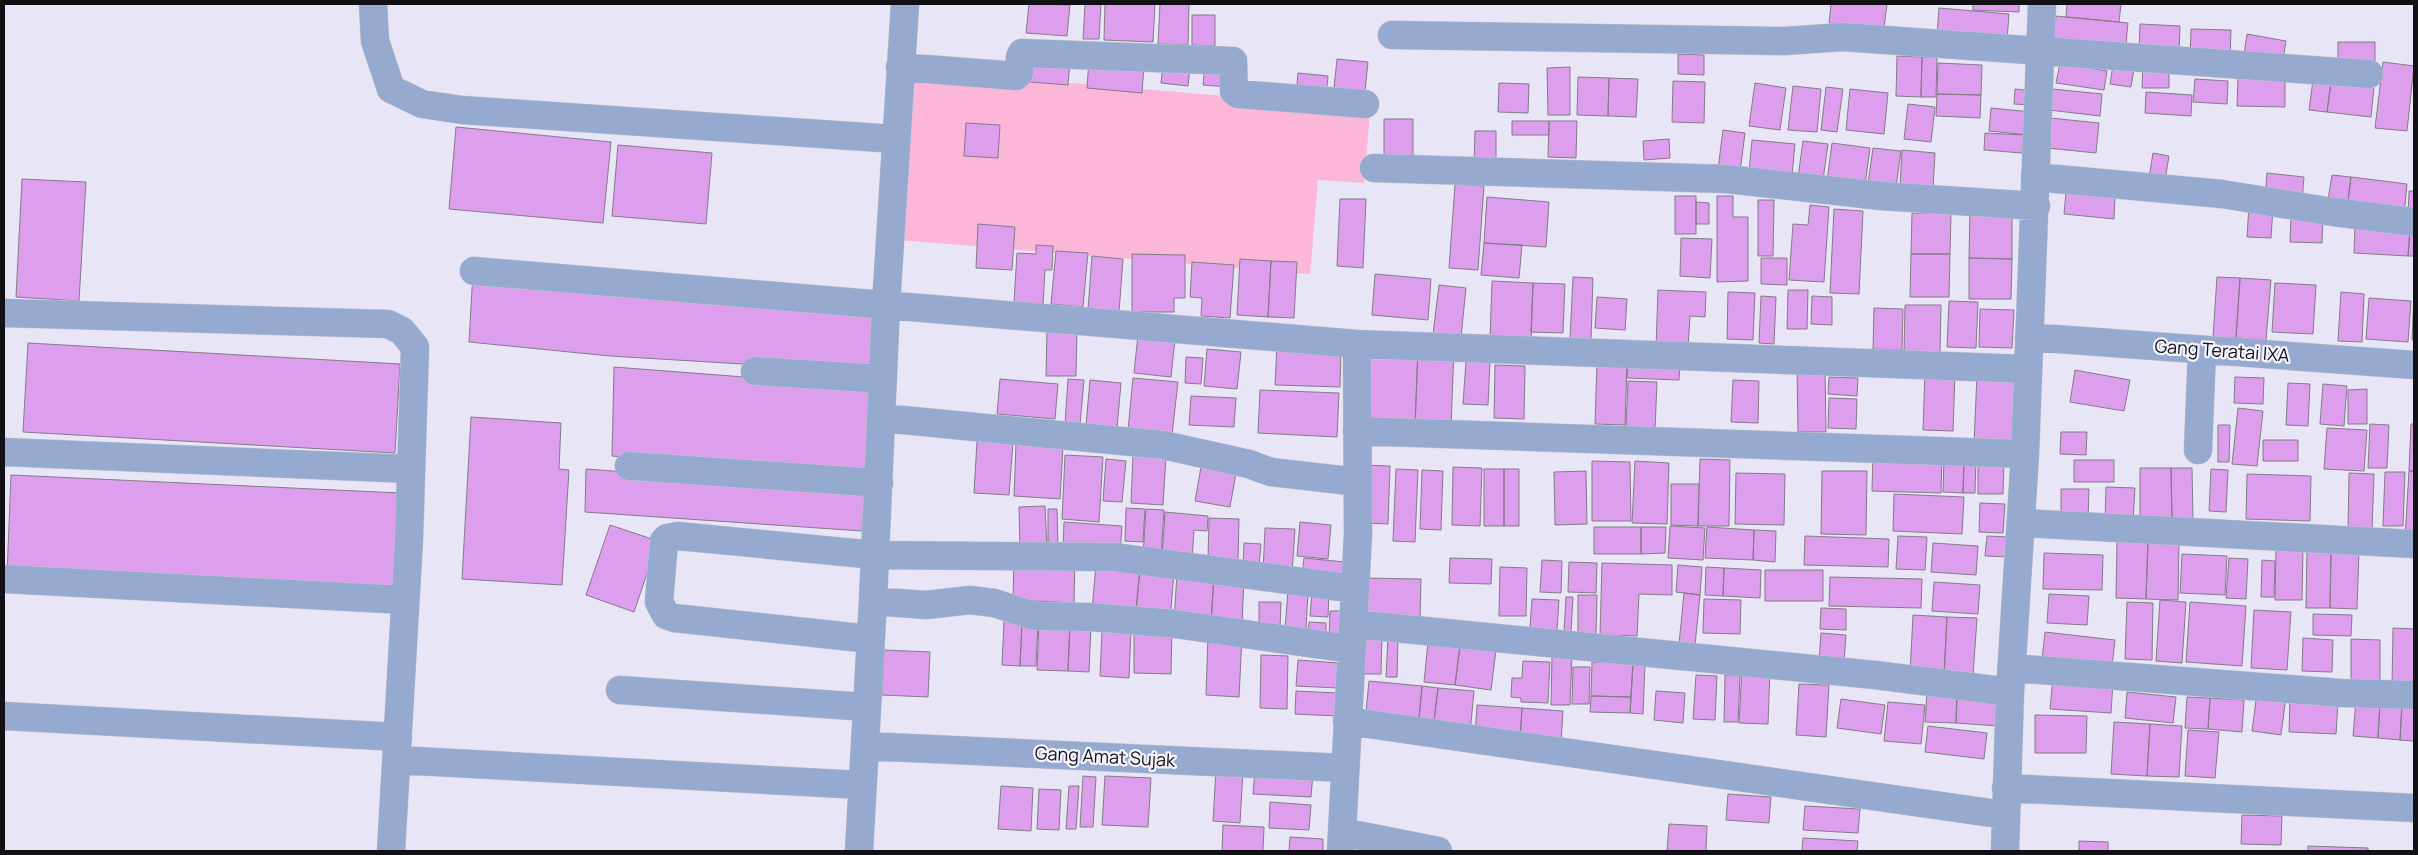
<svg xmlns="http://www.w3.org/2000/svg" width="2418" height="855" viewBox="0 0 2418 855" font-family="Manrope,sans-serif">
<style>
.green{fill:#fcb6d7}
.building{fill:#dd9eed;stroke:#847b86}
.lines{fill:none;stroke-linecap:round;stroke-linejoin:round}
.minor-casing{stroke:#c6c4d2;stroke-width:29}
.minor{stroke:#95aace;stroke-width:28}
.labels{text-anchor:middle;stroke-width:4.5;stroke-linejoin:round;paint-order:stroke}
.street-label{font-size:18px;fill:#111015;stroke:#f5f4fe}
</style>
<rect width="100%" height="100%" fill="#e8e6f6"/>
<path class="green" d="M913 70 1356 107 1370 114 1364 183 1318 180 1310 274 899 240Z"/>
<path class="building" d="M1029 4 1070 5 1067 36 1026 33Z
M1085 4H1101L1099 39H1083Z
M1105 4H1155L1153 42 1104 40Z
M1160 4H1189L1188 45 1158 44Z
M1831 4H1887L1884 28 1829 23Z
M1973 4H2019V12L1973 10Z
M2067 4H2121L2119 22 2066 17Z
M1939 8 2009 14 2007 40 1937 35Z
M1192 15H1215V46L1192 45Z
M2056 16 2128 23 2125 54 2053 48Z
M2140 24 2180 26 2179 53 2139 52Z
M2191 29 2231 30 2230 60 2190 58Z
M2247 34 2286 41 2282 66 2243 61Z
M2338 42H2375V68H2338Z
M1678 54 1704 55V75L1678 74Z
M1897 56 1922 57 1921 97 1896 96Z
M1922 57H1937L1936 97H1921Z
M1032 58 1070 61 1068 85 1030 82Z
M1337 59 1368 62 1364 101 1333 98Z
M2114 59 2135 62 2131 87 2110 84Z
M1089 60 1144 66 1142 93 1087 88Z
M2143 61H2169V88H2142Z
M2383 62 2414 66 2407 131 2375 128Z
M1938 63 1982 65 1981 95 1937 94Z
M2060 63 2107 71 2104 90 2056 83Z
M1163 65 1190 68 1188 86 1161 83Z
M1205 65 1231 68 1229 87 1203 85Z
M1570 67V115H1548L1547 68Z
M1298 73 1328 76 1326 97 1296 95Z
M2238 76 2285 77V107L2237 106Z
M1578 77 1609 78 1608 116 1577 115Z
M1609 78 1638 79 1636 117 1608 116Z
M2195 79 2228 81 2227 104 2193 102Z
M2313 80 2331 82 2327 112 2309 110Z
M1673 81 1705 82 1704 123 1672 122Z
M2331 82 2374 87 2371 117 2327 112Z
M1499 83 1529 84 1528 113 1498 112Z
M1755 83 1786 88 1780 130 1749 126Z
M1793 86 1821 89 1817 132 1788 130Z
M1826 87 1843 89 1837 132 1821 130Z
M1850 89 1888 93 1884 134 1846 130Z
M2015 89 2031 91 2030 105 2014 104Z
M2052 89 2102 94 2100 116 2049 110Z
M2146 92 2192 95 2191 116 2145 113Z
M1937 94 1981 95 1980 118 1936 116Z
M1908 104 1935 107 1931 142 1904 139Z
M1991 108 2031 112 2029 135 1989 131Z
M2050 118 2099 123 2096 153 2047 148Z
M1384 119H1413V165H1384Z
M1512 121H1549V135H1512Z
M1549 121H1577L1576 158 1548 157Z
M966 123 1000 125 998 158 964 156Z
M456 127 611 142 603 223 449 209Z
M1723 130 1745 133 1740 172 1718 169Z
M1475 131H1496V161H1474Z
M1985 133 2024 135 2022 153 1984 150Z
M1669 139 1670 158 1644 160 1643 141Z
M1752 140 1795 144 1792 176 1749 172Z
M1803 141 1828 144 1823 180 1798 177Z
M1832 143 1870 148 1865 186 1827 181Z
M618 145 712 153 706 224 612 216Z
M1873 148 1901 151 1896 187 1868 184Z
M1902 150 1935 153 1933 188 1900 186Z
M2153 153 2169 156 2164 186 2148 184Z
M2267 173 2304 177 2302 201 2265 198Z
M2332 175 2351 177 2347 209 2327 206Z
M2351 177 2407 184 2404 216 2347 209Z
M22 179 86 182 79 301 16 297Z
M1455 184 1484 186 1478 270 1449 268Z
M2409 191H2414V219L2408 218Z
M2066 192 2115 196 2114 219 2064 214Z
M1675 196H1696V234H1675Z
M1717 196H1733V217H1748V281L1717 282Z
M1487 197 1549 202 1546 247 1484 243Z
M1340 199H1366L1363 268 1337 266Z
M1758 200H1774L1773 256H1758Z
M1696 202 1709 203V224H1696Z
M1810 205 1829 207 1824 282 1789 280 1793 224 1808 225Z
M2249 205 2273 207 2271 238 2247 237Z
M1834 209 1863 211 1859 294 1830 293Z
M1970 210H2012V259L1969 258Z
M1912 213H1951L1950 254H1911Z
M2291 215 2323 217 2322 243 2290 242Z
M978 224 1015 227 1012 270 976 268Z
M2355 226 2410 229 2408 256 2354 253Z
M2410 229H2414V256H2408Z
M1681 238 1712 239 1710 278 1680 276Z
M1484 243 1522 245 1519 278 1481 275Z
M1036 245 1053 246 1052 270H1045L1043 304 1014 302 1017 253 1036 254Z
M1056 251 1088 253 1083 307 1051 304Z
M1132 254 1185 255V298H1174V312H1132Z
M1911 254H1950L1949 297H1910Z
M1092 256 1123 259 1119 312 1088 309Z
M1761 258H1787V285L1761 284Z
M1969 258 2012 259 2011 299H1969Z
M1240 259 1271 261 1268 317 1237 315Z
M1271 261 1297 262 1294 318 1268 317Z
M1192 262 1234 265 1230 318 1201 316 1202 298 1190 297Z
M473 272 880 307 875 372 610 356 469 342Z
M1375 274 1431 279 1428 320 1372 315Z
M1573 277 1593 278 1591 340 1570 339Z
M2217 277 2240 278 2236 338 2213 337Z
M2240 278 2271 280 2266 340 2236 338Z
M1492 281 1533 283 1531 341 1490 339Z
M1533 283 1565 284 1563 333 1531 332Z
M2275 283 2316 285 2313 334 2272 332Z
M1439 285 1466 288 1461 337 1433 334Z
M1658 290 1706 292 1705 317 1690 316 1688 348 1656 347Z
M1788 290H1808L1807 329H1787Z
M1728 292 1755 293 1753 340 1727 339Z
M2341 292 2364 294 2362 342 2338 341Z
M2414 293V340H2412Z
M1761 296 1776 297 1774 344 1759 343Z
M1812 296 1832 297V325L1811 324Z
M1597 297 1627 299 1625 330 1595 328Z
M2369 298 2411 301 2408 342 2366 339Z
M1949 301 1978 302 1976 348 1947 347Z
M1905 305H1941L1940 352 1904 351Z
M1874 308 1903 309 1902 350 1873 349Z
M1980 309 2014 310 2012 348 1979 347Z
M1047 328H1077L1076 376H1046Z
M1138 335 1175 339 1171 377 1134 373Z
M28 343 400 364 395 453 23 432Z
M1277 345 1341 347 1340 387 1275 385Z
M1366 347 1418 349 1415 426 1363 424Z
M1207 349 1241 352 1237 389 1204 386Z
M1418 349 1454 350 1451 427 1415 426Z
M1186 357 1203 358 1201 384 1185 383Z
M1466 361 1490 362 1488 405 1463 404Z
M1597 361 1627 362 1625 425 1595 424Z
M1628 361 1680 363 1679 380 1627 378Z
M1495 365 1525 366 1524 419 1494 418Z
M614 367 875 387 868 478 612 456Z
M1797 369H1825L1826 432H1798Z
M2075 370 2130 380 2124 411 2070 402Z
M1925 371 1955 372 1953 431 1923 430Z
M1977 374 2018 376 2015 445 1974 444Z
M1829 377 1858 378 1857 396 1828 394Z
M2235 377 2264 378 2263 404 2234 403Z
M1133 378 1178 382 1172 435 1128 430Z
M1000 379 1058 384 1055 419 997 414Z
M1068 379 1084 380 1080 425 1065 424Z
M1090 380 1121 383 1117 428 1086 425Z
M1733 380 1759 381 1758 423 1731 422Z
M1628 381 1657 382 1655 429 1626 427Z
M2288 383 2310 384 2308 426 2286 425Z
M2323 384 2347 386 2344 426 2320 424Z
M2367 389V424H2348V390Z
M1260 390 1339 393 1337 437 1258 433Z
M1191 396 1236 398 1234 427 1189 425Z
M1829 398 1857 399 1856 429 1828 428Z
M2238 408 2263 411 2257 466 2232 464Z
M471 417 561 423 559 469 569 470 562 585 462 579Z
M2370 424 2389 425 2387 468H2368Z
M2411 424H2414V471H2409Z
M2218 425H2230L2229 462H2218Z
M2327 428 2367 430 2364 471 2324 469Z
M2061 432H2087L2086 455 2060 454Z
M2263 440H2298V461H2263Z
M977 441 1013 443 1009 495 974 493Z
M1016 444 1063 447 1060 499 1014 496Z
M1873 454 1942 456 1941 493 1872 491Z
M1065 455 1103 457 1099 522 1062 519Z
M1133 455 1166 457 1163 505 1131 503Z
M1106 459 1126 461 1122 502 1103 501Z
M1700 459 1730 460 1729 526H1698Z
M1944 459 1964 460 1963 493 1943 492Z
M1964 460H1976L1975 493H1963Z
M2074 460H2114V482H2074Z
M1592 461 1630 462 1631 521H1592Z
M1635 461 1669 463 1667 524 1632 523Z
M1978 461H2004L2003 494H1978Z
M1365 465 1390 466 1388 524 1364 523Z
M1201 467 1236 473 1230 507 1195 501Z
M1453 467 1482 468 1480 526 1452 525Z
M2140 468H2171L2172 520H2140Z
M2171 468H2192L2193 520H2172Z
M586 469 865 490 862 531 585 512Z
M1396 469 1418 470 1415 542 1393 541Z
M1484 469H1504V526H1484Z
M1504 469H1519V526H1504Z
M2211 469 2228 470 2226 512 2209 511Z
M1422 470 1443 471 1441 530 1420 529Z
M1586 471 1587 524 1555 525 1554 472Z
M1822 471H1867L1866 535 1821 534Z
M2409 471H2414V539H2405Z
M2385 472H2405L2403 526H2383Z
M1736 473 1785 474 1784 525 1735 524Z
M2349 473 2374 474 2372 531H2348Z
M2247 474 2311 476 2310 521 2246 519Z
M11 475 400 493 395 593 7 575Z
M1671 484H1699L1698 526 1671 525Z
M2106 487 2135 488 2133 521 2105 520Z
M2061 489H2089L2088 520 2061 519Z
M1894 494 1964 497 1962 534 1893 531Z
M1980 503 2005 504 2003 533 1979 532Z
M1045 506 1047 548 1020 549 1019 507Z
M1126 508 1145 509 1143 542 1125 541Z
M1048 509H1057L1058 547H1048Z
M1146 509 1164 510 1161 557 1143 556Z
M1165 512 1208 516 1207 531 1194 530 1192 561 1162 558Z
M1209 518 1239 519 1238 561 1208 559Z
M1064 522 1122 526 1120 554 1063 550Z
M1300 522 1331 525 1328 559 1297 556Z
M610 525 658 541 634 612 586 595Z
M1670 526 1705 528 1703 560 1668 558Z
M1594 527H1641V554H1594Z
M1641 527H1666L1665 553 1641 554Z
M1707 527 1754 530 1753 560 1705 558Z
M1265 528 1295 529 1292 574 1263 572Z
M1754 530 1776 531 1775 562 1753 560Z
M1805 536 1889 539 1888 567 1804 565Z
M1898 536 1927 537 1925 570 1896 569Z
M1987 536 2009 537 2008 557 1985 556Z
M2117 540 2148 541 2146 599 2116 598Z
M2148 541H2179L2178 600 2146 599Z
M1244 543 1261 544 1259 566 1243 565Z
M1933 543 1978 546 1976 575 1931 572Z
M2276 549H2303L2302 600H2275Z
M2307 550 2331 551 2330 608H2306Z
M2331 551H2359L2357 609 2330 608Z
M2044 553 2103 555 2102 590 2043 589Z
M2182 554 2227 556 2225 595 2180 593Z
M1014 557 1075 559 1074 603 1013 600Z
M1304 558 1345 562 1343 585 1301 581Z
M1450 558 1492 559 1491 584 1449 583Z
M2229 558 2248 559 2246 599 2226 598Z
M1542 560 1562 561 1561 593 1540 592Z
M2262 560 2275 561 2274 597H2261Z
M1569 562 1597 563 1596 593 1568 592Z
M1602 563 1672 565V595L1639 594 1637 636 1600 635Z
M1096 565 1140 569 1136 613 1092 609Z
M1678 565 1702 567 1700 595 1676 592Z
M1500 567 1527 568 1526 616H1499Z
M1706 567 1724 568 1723 596 1705 595Z
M1724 568 1761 570 1760 598 1723 596Z
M1140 569 1174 572 1170 621 1135 619Z
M1765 570H1823V601H1765Z
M1177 573 1214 575 1211 623 1174 621Z
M1214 575 1244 577 1242 625 1211 623Z
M1830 577 1922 579 1921 608 1829 606Z
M1363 578 1421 579 1420 620 1362 619Z
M1934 582 1980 585 1978 614 1932 611Z
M1288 589 1308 591 1306 631 1285 630Z
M1312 590 1329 591 1328 617 1310 616Z
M1684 593 1700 595 1695 645 1679 644Z
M2049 594 2089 596 2087 625 2047 623Z
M1578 595H1597L1596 635H1578Z
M1566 597H1573L1571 632H1564Z
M1532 599 1559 600 1557 630 1530 628Z
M1704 599 1741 600 1740 634 1703 633Z
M2160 600 2186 602 2182 663 2156 661Z
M1259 602H1281L1280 630H1259Z
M2127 602 2153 603 2152 660 2125 659Z
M2190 602 2246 606 2242 666 2186 662Z
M1821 608 1846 609V630L1820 629Z
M2254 610 2291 612 2287 670 2251 668Z
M1330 611H1341L1339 640H1329Z
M2313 614 2352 615 2351 636 2313 635Z
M1913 615 1947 617 1944 675 1910 673Z
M1947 617 1977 618 1973 676 1944 675Z
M1004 621 1022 622 1020 666 1002 665Z
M1022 622 1038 623 1036 666H1020Z
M1039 622 1070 623 1068 671 1037 670Z
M1309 622 1326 623V643H1307Z
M1070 623 1091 625 1089 672 1068 671Z
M1134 626 1172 627 1171 674 1134 673Z
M2393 628 2414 629V687H2392Z
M1102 630 1131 631 1129 678 1100 676Z
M2045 632 2115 640 2112 666 2042 659Z
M1821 633 1846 635 1844 662 1819 660Z
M1357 634H1382L1381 674H1356Z
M1208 635 1242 637 1239 697 1206 695Z
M1388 636 1398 637 1397 677H1386Z
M2303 638 2333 640 2332 672 2302 671Z
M2351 639 2380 640V686H2351Z
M1428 642 1460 646 1455 685 1424 682Z
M1460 646 1496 650 1491 690 1455 685Z
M884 650 930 652 928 697 882 695Z
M1261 655 1288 656 1287 709 1260 708Z
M1552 656H1572L1570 705H1551Z
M1298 660 1339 663 1338 688 1296 686Z
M1523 661 1550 662 1548 703 1521 702V698L1511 697 1512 678H1522Z
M1592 662 1633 663 1631 697 1591 696Z
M1633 663 1645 664 1643 714 1630 713Z
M1573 667H1590L1589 704H1572Z
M1742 669 1770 670 1768 724 1739 723Z
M1696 675 1717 676 1715 720 1693 719Z
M1725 675 1740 676 1738 722H1724Z
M2053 677 2113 682 2111 713 2050 709Z
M1369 681 1422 686 1418 728 1365 722Z
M1799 684 1829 685 1826 737 1796 735Z
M1422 686 1438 688 1433 729 1418 728Z
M1438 688 1474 691 1470 733 1433 729Z
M1296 691 1338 693 1337 716 1295 714Z
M1656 691 1685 693 1683 723 1654 720Z
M2127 692 2176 697 2173 723 2125 718Z
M1927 693 1957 694 1956 723 1925 722Z
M2257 693 2286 697 2281 735 2252 731Z
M1957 694 2000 697 1998 726 1956 723Z
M1591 696 1631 697 1630 713 1590 712Z
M2187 697 2210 698 2208 729 2185 728Z
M2210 698 2244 700 2242 732 2208 729Z
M1841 699 1885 705 1881 734 1837 728Z
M2290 699 2338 702 2336 734 2289 732Z
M2356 700 2380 702 2378 738 2353 736Z
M1888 702 1925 705 1921 744 1884 741Z
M2380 702 2402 704 2400 740 2378 738Z
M2402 704 2414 705V741L2400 740Z
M1477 705 1522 708 1520 740 1475 737Z
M1522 708 1563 711 1561 742 1520 740Z
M2035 715 2087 716 2086 753H2035Z
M2114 722 2150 724 2147 776 2111 774Z
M2150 724 2182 726 2179 777 2147 776Z
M1928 726 1987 733 1984 759 1925 752Z
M2188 730 2219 732 2215 778 2185 776Z
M1216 769 1243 771 1240 823 1213 821Z
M1255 770 1313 773 1311 797 1253 794Z
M1083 776 1096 777 1093 827H1080Z
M1105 776 1151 778 1148 827 1102 825Z
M1001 786 1033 788 1031 831 998 829Z
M1069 786H1079L1076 829H1066Z
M1039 789 1061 790 1059 830 1037 829Z
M1728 794 1771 797 1769 823 1726 820Z
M1270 802 1311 805 1309 830 1269 828Z
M1805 806 1860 809 1858 833 1803 830Z
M2242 815 2282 816 2281 845 2241 844Z
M1669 824 1707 826 1706 851H1667Z
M1223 825 1264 827 1263 851H1222Z
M1290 837 1323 839V851H1289Z
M1803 838 1858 841 1857 851H1802Z
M2079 841 2108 842V851H2079Z
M2308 846 2368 848V851H2308Z"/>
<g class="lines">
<defs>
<path id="minor" d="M373 4 375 41 391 89 422 104 462 110 895 139
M1392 35 1785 41 1843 37 2369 74
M900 67 1016 76 1019 73 1020 57 1022 53 1233 61 1234 91 1238 94 1365 104
M1374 168 1726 179 1881 196 2036 206
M2035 177 2222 194 2333 212 2414 222
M474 271 1357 344 2027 369
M4 313 388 324 402 331 415 347 409 539 391 851
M2029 337 2414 365
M755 371 883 379
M882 418 1163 445 1249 464 1271 472 1358 482
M1357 431 2025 454
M2198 450 2202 350
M4 452 410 469
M629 466 879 483
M2022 523 2414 544
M4 579 405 600
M873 601 926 605 970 600 994 603 1034 616 1090 617 1175 624 1351 649
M1354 624 1875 675 2010 692
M870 639 674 618 666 615 659 602 664 541 667 538 678 536 875 555 1114 557 1355 589
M2012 668 2341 693 2414 695
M620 690 866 707
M4 716 398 737
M1347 721 2005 815
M866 746 1344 768
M397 760 861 785
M2006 788 2414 808
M1342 832 1438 851
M859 851 873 601 886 305 905 4
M1341 851 1358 534 1357 344
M2005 851 2010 692 2025 454 2042 4"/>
</defs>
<use href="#minor" class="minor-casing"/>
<use href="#minor" class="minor"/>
</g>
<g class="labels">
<g class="street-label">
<text transform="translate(2222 351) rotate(4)" y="6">Gang Teratai IXA</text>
<text transform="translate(1105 757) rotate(3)" y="6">Gang Amat Sujak</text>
</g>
</g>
<rect width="2418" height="855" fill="none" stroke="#111015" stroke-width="10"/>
</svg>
